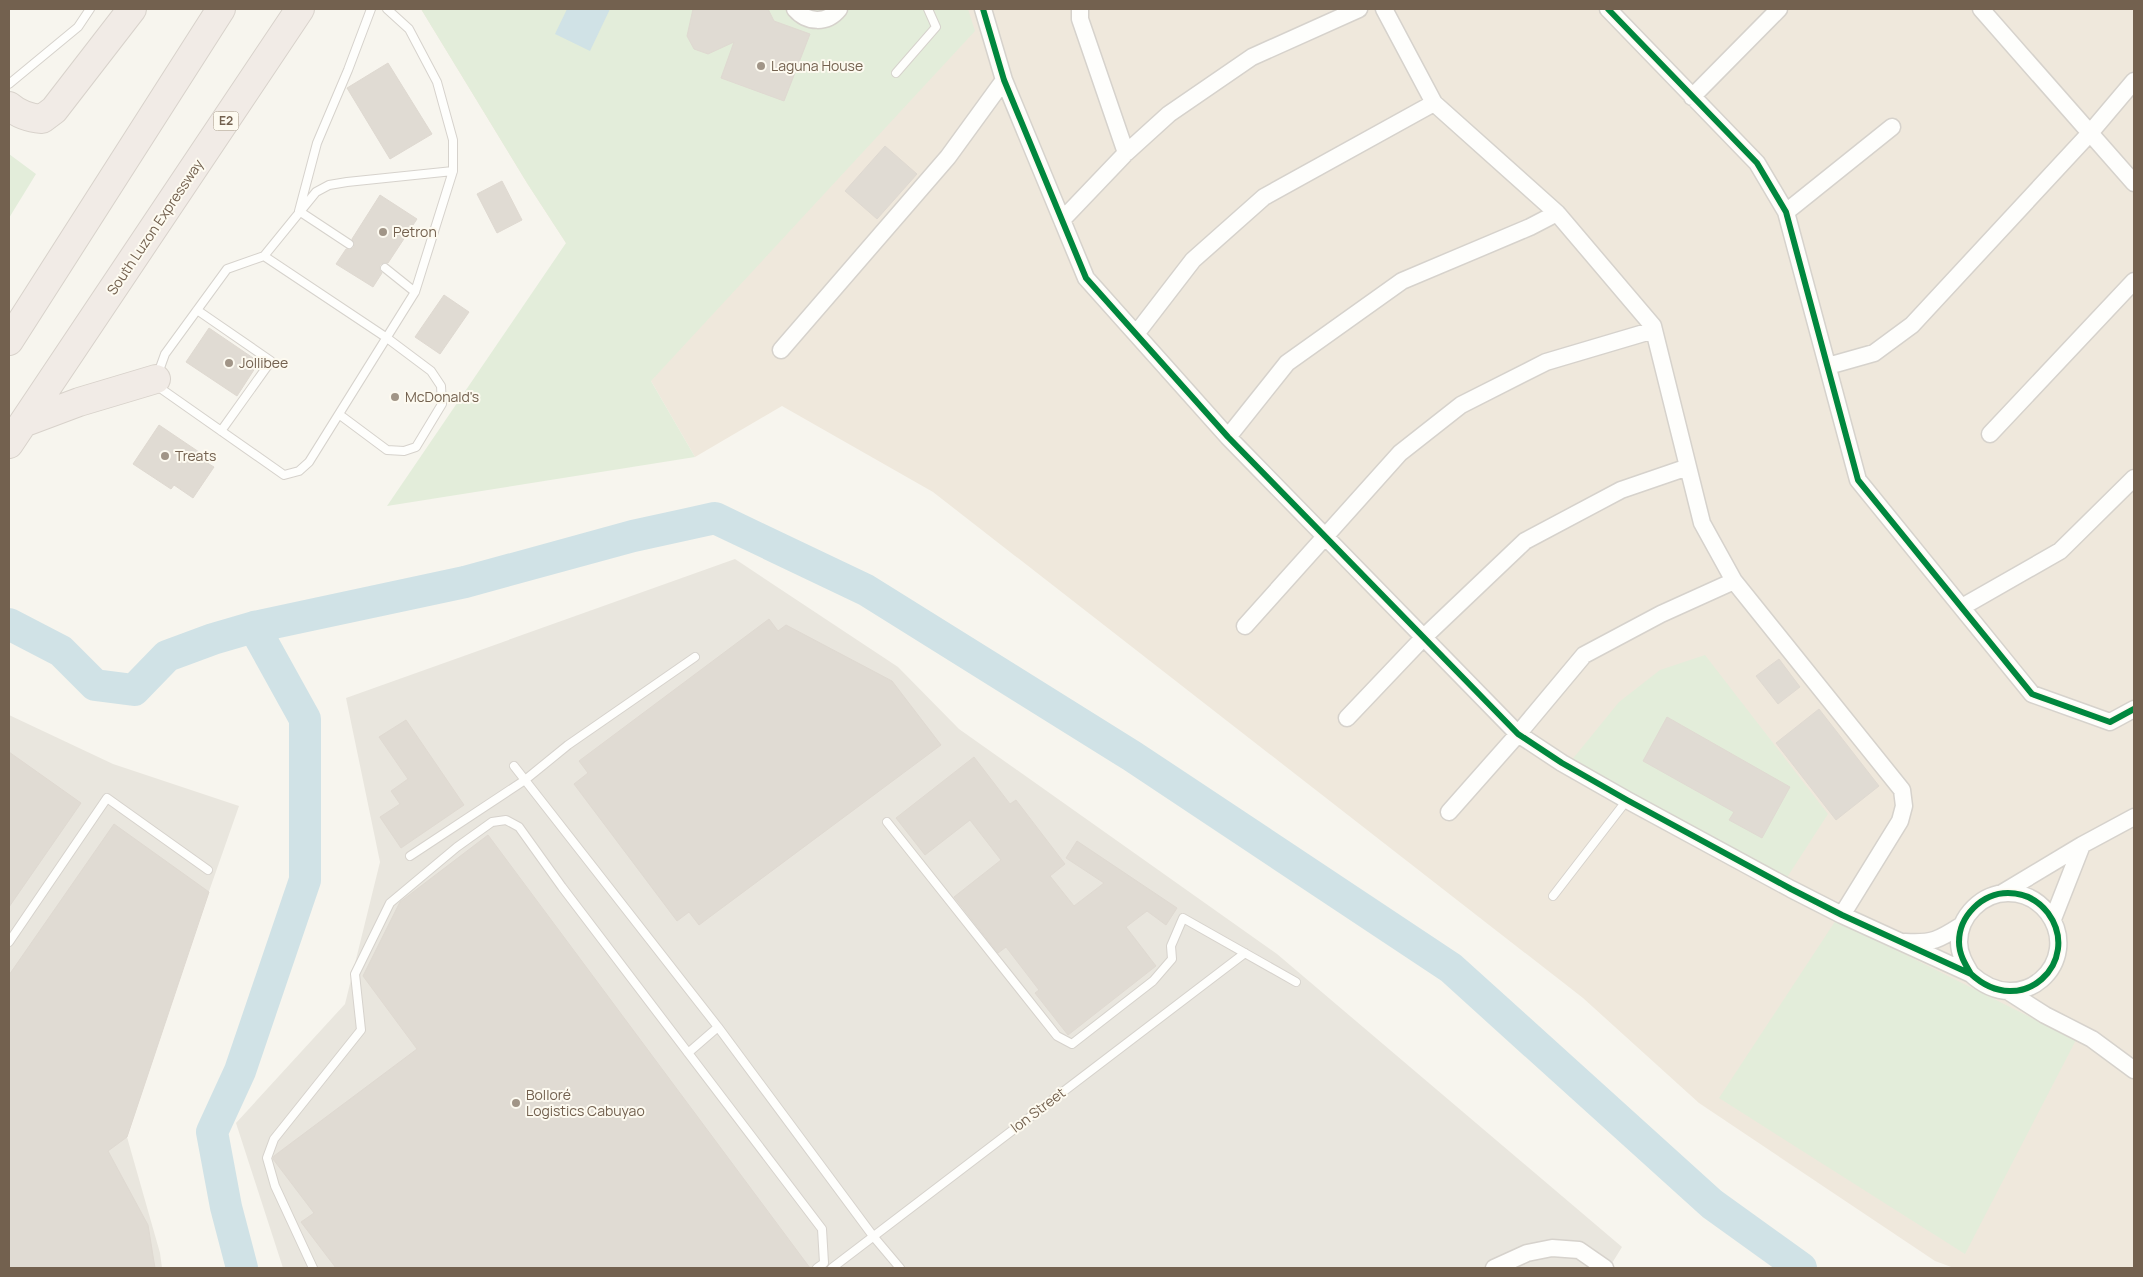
<svg xmlns="http://www.w3.org/2000/svg" width="2143" height="1277" viewBox="0 0 2143 1277" font-family="Manrope,sans-serif">
<style>
.residential{fill:#efe8dc}
.industrial{fill:#e9e6de}
.green{fill:#e3edda}
.water{fill:#d0e2e6}
.lines{fill:none;stroke-linecap:round;stroke-linejoin:round}
.river{stroke:#d0e2e6;stroke-width:32}
.building{fill:#e0dbd3;stroke:#dfd9d1}
.lane-casing{stroke:#d6d2cc;stroke-width:10}
.street-casing{stroke:#d6d2cc;stroke-width:19}
.highway-casing{stroke:#d8d2cb;stroke-width:30}
.lane{stroke:#fefefc;stroke-width:8}
.street{stroke:#fefefc;stroke-width:16}
.highway{stroke:#f1ebe6;stroke-width:28}
.cycleway-casing{stroke:#fdfaf0;stroke-width:9}
.cycleway{stroke:#00873e;stroke-width:6}
.poi-dot{fill:#a19587;stroke:#fdfaf0;stroke-width:2}
.labels{text-anchor:middle;stroke-width:4;stroke-linejoin:round;paint-order:stroke}
.shield{fill:#fdfaf0;stroke:#9c8f7f;stroke-width:1}
.shield-label{font-size:12px;font-weight:bold;fill:#73614f}
.poi-label{font-size:14px;fill:#73614f;stroke:#fdfaf0;text-anchor:start}
.street-label{font-size:14px;fill:#73614f;stroke:#fdfaf0}
</style>
<rect width="100%" height="100%" fill="#f7f5ee"/>
<path class="residential" d="M421 9H2134V1268H1954L1935 1261 1699 1103 1583 998 933 492 782 406 695 457 651 381 566 243 527 183Z"/>
<path class="industrial" d="M735 559 898 667 959 729 1277 954 1622 1247 1609 1268H283L236 1123 345 1004 380 862 346 698Z
M9 715 113 764 239 806 161 1028 127 1137 160 1253 162 1268H9Z"/>
<path class="green" d="M421 9H968L975 31 651 381 695 457 387 506 566 243 527 183Z
M9 154 36 174 9 218Z
M1705 655 1828 814 1786 879 1571 761 1619 702 1660 670Z
M1836 920 2076 1040 1965 1254 1719 1098Z"/>
<path class="water" d="M567 9H610L590 51 555 34Z"/>
<g class="lines">
<path class="river" d="M9 624 61 651 95 685 134 690 167 656 213 639 254 627 465 582 633 536 715 518 866 590 1132 756 1451 968 1712 1204 1801 1268
M242 1268 226 1207 212 1132 240 1071 305 880V719L254 627"/>
</g>
<path class="building" d="M693 9H768L774 21 810 34 784 101 721 78 734 42 708 54 694 49 687 36Z
M388 63 432 134 390 159 347 88Z
M885 146 917 174 877 219 845 191Z
M502 181 522 220 497 233 477 194Z
M380 195 417 219 388 263H383L380 265V270L382 273 373 287 336 264 346 249H351L354 247 352 239Z
M444 295 469 312 440 354 415 337Z
M209 328 259 362 237 396 186 362Z
M159 425 199 452 196 456 214 467 193 498 174 485 171 489 133 464Z
M769 619 778 631 786 625 892 681 941 745 699 925 689 912 677 921 574 784 588 773 579 761Z
M1779 659 1800 687 1778 704 1756 676Z
M1819 709 1879 786 1836 820 1776 743Z
M1667 717 1790 787 1762 838 1729 820 1734 812 1643 761Z
M406 720 464 805 401 848 380 817 400 804 391 791 408 779 379 737Z
M9 752 81 803 9 907Z
M974 757 1010 804 1016 800 1065 864 1050 876 1074 906 1104 883 1066 858 1077 841 1177 908 1166 925 1147 911 1126 927 1156 966 1068 1035 1035 993 1039 990 1006 947 998 953 954 897 1001 860 970 820 925 855 896 818Z
M114 824 209 892 127 1137 108 1151 148 1225 155 1268H9V975Z
M488 835 810 1268H336L301 1222 314 1213 273 1159 274 1156 417 1049 363 976 400 902Z"/>
<g class="lines">
<defs>
<path id="lane" d="M896 73 936 27 928 9
M9 84 78 27 90 9
M349 244 299 211 317 143 348 70 371 9
M264 256 387 338 431 371 441 386 442 404 416 447 404 451 387 450 340 415
M385 268 415 292 453 171V140L437 82 409 29 387 9
M415 292 309 462 299 471 284 475 160 388 156 379 165 354 227 269 264 256 316 192 329 185 347 182 453 171
M197 310 271 361 221 431
M514 766 718 1027 873 1236 900 1268
M887 822 1057 1036 1072 1044 1153 981 1172 959 1171 946 1183 918 1296 982
M410 856 525 780 568 745 695 657
M1553 896 1627 800
M9 942 107 798 208 870
M688 1053 718 1027
M313 1268 275 1186 267 1158 274 1139 361 1030 355 974 390 903 457 847 492 822 506 820 519 827 562 887 822 1229 824 1263 817 1268
M832 1268 1245 953"/>
<path id="street" d="M795 9C807 23 827 24 839 9
M983 9 1004 80 1086 278 1228 437 1518 734 1562 763 1627 800 1791 889 1842 915 1971 974C2022 1021 2083 961 2048 913 2038 900 2024 893 2008 893 1982 893 1959 916 1959 942 1959 954 1965 964 1971 974
M1080 9V19L1126 153
M1608 9 1757 163 1786 212 1858 480 2032 694 2110 722 2134 709
M1981 9 2134 183
M1692 97 1779 9
M1786 212 1892 127
M1557 213 1653 326 1702 523 1734 581 1902 790 1904 806 1900 821 1842 915
M1062 220 1126 153 1169 114 1252 57 1359 9
M1136 334 1193 260 1264 197 1434 103 1384 9
M781 350 948 157 1004 80
M1828 366 1874 353 1912 325 2090 133 2134 81
M1990 434 2134 281
M1228 437 1287 363 1402 281 1530 227 1557 213 1434 103
M1962 607 2060 551 2134 478
M1245 626 1400 453 1461 405 1546 362 1654 330
M1347 718 1424 637 1525 541 1621 490 1688 467
M1449 812 1518 734 1584 655 1661 614 1734 581
M2002 893 2082 845 2134 817
M2053 919 2082 845
M1905 942C1933 944 1940 939 1962 925
M2009 992 2045 1015 2092 1039 2134 1070
M1494 1268 1527 1253 1552 1248 1579 1250 1605 1268"/>
<path id="highway" d="M9 106C19 115 29 118 42 119L54 110 132 9
M9 341 221 9
M23 423 79 402 156 379
M9 444 300 9"/>
</defs>
<use href="#lane" class="lane-casing"/>
<use href="#street" class="street-casing"/>
<use href="#highway" class="highway-casing"/>
<use href="#lane" class="lane"/>
<use href="#street" class="street"/>
<use href="#highway" class="highway"/>
<defs>
<path id="cycleway" d="M983 9 1004 80 1086 278 1228 437 1518 734 1562 763 1627 800 1791 889 1842 915 1971 974C2022 1021 2083 961 2048 913 2038 900 2024 893 2008 893 1982 893 1959 916 1959 942 1959 954 1965 964 1971 974
M1608 9 1757 163 1786 212 1858 480 2032 694 2110 722 2134 709"/>
</defs>
<use href="#cycleway" class="cycleway-casing"/>
<use href="#cycleway" class="cycleway"/>
</g>
<g class="poi-dot">
<circle cx="761" cy="66" r="5"/>
<circle cx="383" cy="232" r="5"/>
<circle cx="229" cy="363" r="5"/>
<circle cx="395" cy="397" r="5"/>
<circle cx="165" cy="456" r="5"/>
<circle cx="516" cy="1103" r="5"/>
</g>
<g class="labels">
<rect class="shield" x="213.5" y="111.5" width="25" height="19" rx="4"/>
<g class="shield-label">
<text x="226" y="125">E2</text>
</g>
<g class="poi-label">
<text x="771" y="71">Laguna House</text>
<text x="393" y="237">Petron</text>
<text x="239" y="368">Jollibee</text>
<text x="405" y="402">McDonald's</text>
<text x="175" y="461">Treats</text>
<text x="526" y="1100">Bolloré<tspan x="526" dy="16">Logistics Cabuyao</tspan></text>
</g>
<g class="street-label">
<text transform="translate(155 227) rotate(-56)" y="5">South Luzon Expressway</text>
<text transform="translate(1038 1110) rotate(-37)" y="5">Ion Street</text>
</g>
</g>
<rect width="2143" height="1277" fill="none" stroke="#73614f" stroke-width="20"/>
</svg>
